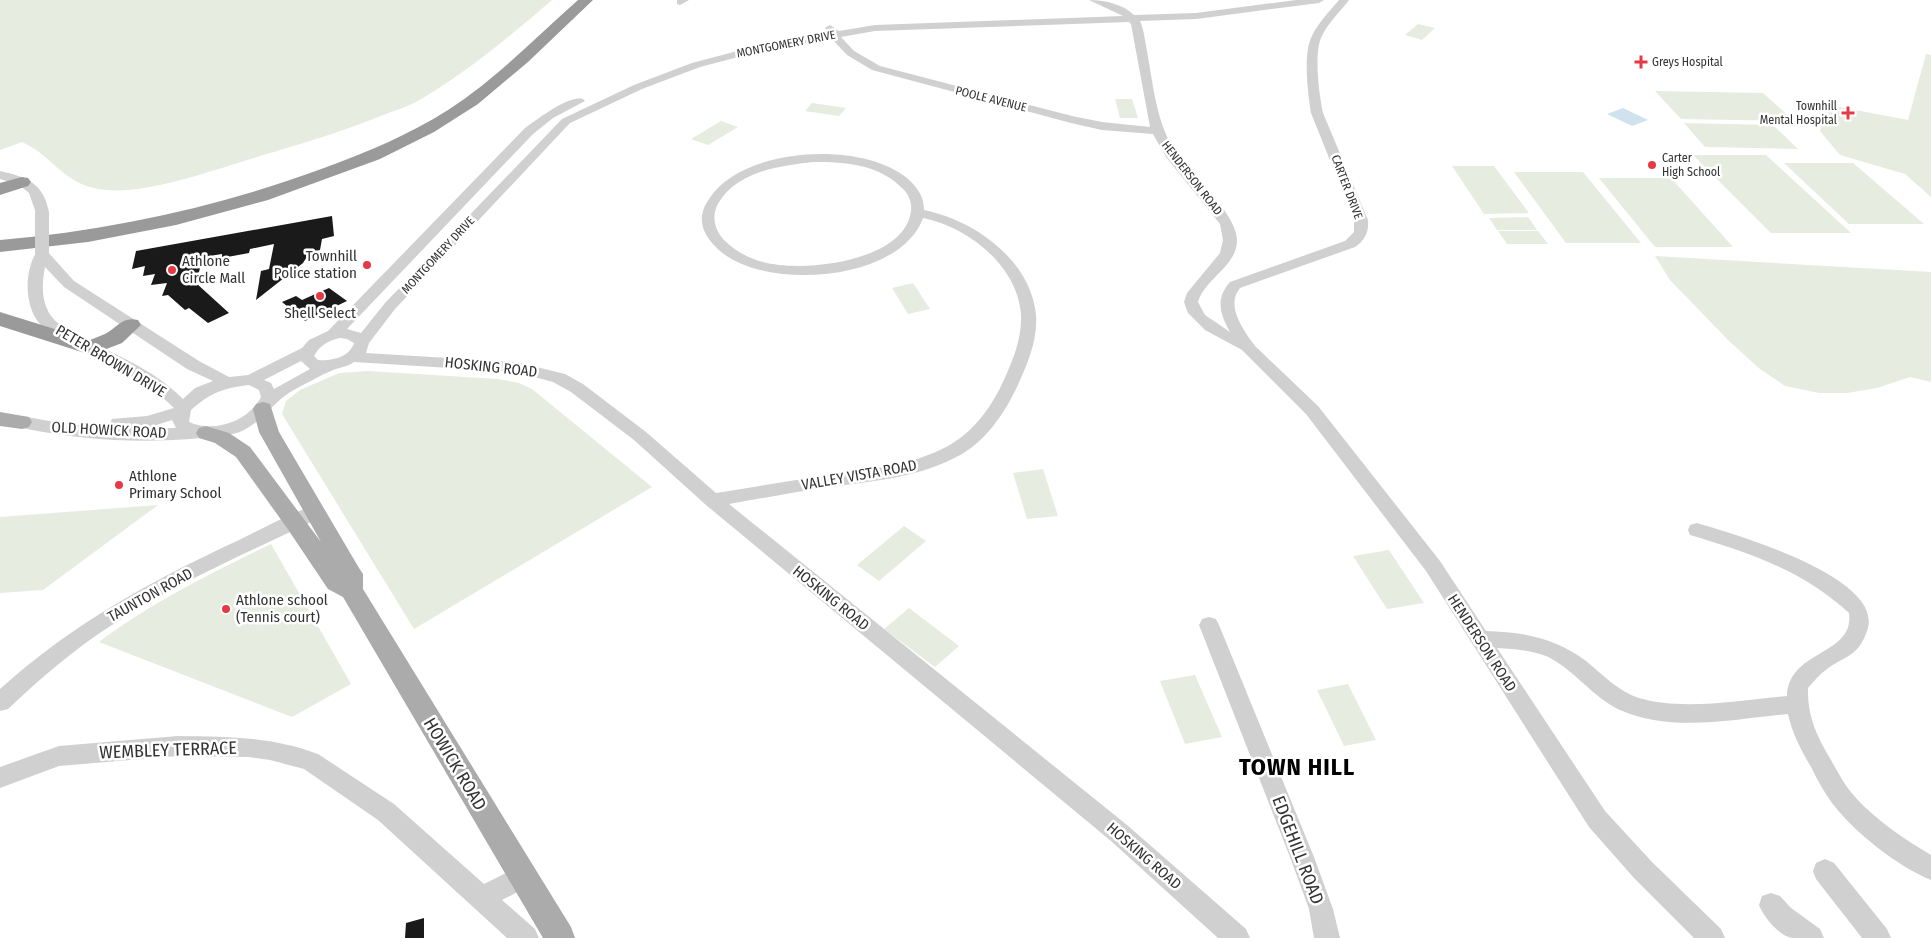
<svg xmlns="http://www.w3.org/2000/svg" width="1931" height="938" viewBox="0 0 1931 938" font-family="'Fira Sans Condensed',sans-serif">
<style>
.green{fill:#e6ecdf}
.water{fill:#cfe2ee}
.building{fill:#1a1a1a}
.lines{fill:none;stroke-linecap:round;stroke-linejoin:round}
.minor{fill:#d0d0d0;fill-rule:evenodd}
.major{fill:#ababab;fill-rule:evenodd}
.highway{fill:#9a9a9a;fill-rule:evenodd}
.minor-bridge{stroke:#d0d0d0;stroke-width:14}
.poi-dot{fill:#e63946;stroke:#fff;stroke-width:2}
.labels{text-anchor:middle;stroke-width:5;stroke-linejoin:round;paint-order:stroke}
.far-street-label{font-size:12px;fill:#333;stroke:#fff}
.far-poi-label{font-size:12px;fill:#333;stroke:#fff;text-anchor:start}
.poi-label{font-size:15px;fill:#333;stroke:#fff;text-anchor:start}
.street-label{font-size:15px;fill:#333;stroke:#fff}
.near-street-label{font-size:18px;fill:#333;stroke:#fff}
.near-district-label{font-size:24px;font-weight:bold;letter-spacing:1px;fill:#000;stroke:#fff}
</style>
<rect width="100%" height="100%" fill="#fff"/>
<path class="green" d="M0 0H552C509 37 465 74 416 102 405 108 392 111 381 116 346 130 310 141 274 152 227 165 140 200 94 188 62 181 50 154 22 142L0 150Z
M1418 24 1435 28 1422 40 1405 35Z
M1926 54 1931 55V197L1905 174 1840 155 1820 131 1829 105 1908 120Z
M1655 91 1763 93 1794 121 1681 119Z
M1115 99H1132L1138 118H1120Z
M812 103 846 108 839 116 805 111Z
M721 121 738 127 708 145 691 139Z
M1684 123 1773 125 1798 149 1705 147Z
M1693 155H1766L1851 233H1771Z
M1784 163H1853L1924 224H1849Z
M1452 166H1494L1529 213 1484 214Z
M1514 172H1583L1641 243H1566Z
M1599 178H1671L1733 247H1655Z
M1528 217 1537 230H1497L1489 218Z
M1498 231H1538L1548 244H1507Z
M1655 256 1931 272V382L1910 377 1877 388 1847 393H1819L1785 386 1760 369 1730 342 1670 280Z
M913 283 930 309 908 314 892 288Z
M368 371 498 379 519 383 532 389 652 487 414 629 282 414 286 401 300 390 339 373Z
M1043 469 1058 516 1027 519 1013 473Z
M158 505 43 590 0 593V517Z
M904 526 926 541 879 581 857 565Z
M271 544 351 684 292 717 99 642C154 601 210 574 271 544Z
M1389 550 1424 603 1387 609 1353 556Z
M909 608 959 646 935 667 884 629Z
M1195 675 1222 737 1185 744 1160 681Z
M1348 684 1376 740 1344 746 1317 690Z"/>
<path class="water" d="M1623 108 1648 120 1632 126 1607 114Z"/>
<path class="building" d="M332 216 334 236 322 239 320 250 310 252 303 263 256 300 261 271 269 269 274 244 250 249 249 253 222 258V254L203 257 196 283 229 313 208 323 189 308 185 310 168 295 162 296 167 283 151 285 155 274 143 276 145 266 132 269 136 251Z
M329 288 347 301 305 321 282 302 296 296 302 300Z
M424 918V938H405L406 923Z"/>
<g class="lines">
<path class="minor" d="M677 0H689L680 5 677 4Z
M1089 0C1104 0 1123 4 1134 15L1196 13 1296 0H1324L1319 3 1196 19 1140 21C1144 30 1145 41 1147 51 1153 84 1156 120 1174 150 1189 175 1235 210 1237 239 1238 266 1205 278 1198 302L1205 315 1230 332C1220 314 1215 299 1230 282L1345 241 1354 232V220L1311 113C1308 94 1303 56 1311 38 1317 24 1329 12 1339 0H1349C1340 12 1327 24 1321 38 1314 56 1319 94 1323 113L1368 220C1369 232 1365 240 1355 247L1240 288C1225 306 1244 331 1255 346L1318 406 1440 561 1486 631C1523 632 1556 638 1586 661 1602 674 1619 692 1639 698 1683 711 1741 700 1787 696 1789 649 1855 656 1849 613 1802 570 1750 553 1690 535L1688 530 1690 525 1697 523C1733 534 1887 577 1867 631 1858 657 1846 655 1827 669 1820 674 1814 681 1808 688 1807 716 1817 737 1831 760 1836 769 1841 778 1847 787 1868 815 1901 837 1931 855V880C1897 866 1854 832 1832 803 1824 792 1817 779 1811 767 1801 750 1792 733 1788 714 1735 719 1671 733 1620 710 1592 697 1574 669 1546 656 1531 650 1513 649 1497 648L1605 811 1652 862 1721 929 1725 938H1694L1634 878 1589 827 1426 571 1306 414 1242 350 1205 330 1188 313 1184 302 1187 293 1220 253 1223 240 1220 224 1166 157 1153 134 1102 130 1071 123 872 70 847 55 832 39 765 50 700 67 642 89 570 123 395 309 369 343 366 353 516 362 565 374 583 384 646 432 716 493C753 487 790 481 828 475 869 469 911 466 948 446 973 432 990 409 1002 384 1012 363 1022 339 1021 315 1018 266 968 227 923 218 900 282 766 291 720 251 703 236 695 219 709 199 742 147 861 140 907 178 917 187 924 196 924 210 974 220 1031 260 1036 315 1038 340 1027 365 1017 387 1004 414 987 439 962 454 922 477 875 481 830 487 796 492 763 498 729 504L1127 825 1246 929 1250 938H1218L1111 841 706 505 634 440 571 392 553 382 516 372 354 362C347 367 341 367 333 370 319 376 305 384 292 391 273 402 263 421 242 431 228 437 215 436 201 438 141 444 81 440 22 428L16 426 14 422 16 418 22 416 65 424 117 428 112 427 110 423 112 419 147 416 174 408C147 381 111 364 77 346 65 340 50 334 40 324 24 306 24 271 37 251H47L74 281 199 361 229 377 248 375 302 348 309 340 328 331 525 128C537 120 568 95 583 99L585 101 553 118 533 134 347 329 361 333 385 303 562 119 634 85 692 63 764 44 829 33 825 28 830 25 839 31 875 25 1123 16ZM1129 22 1131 24 1150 127 1102 122 1072 116 880 66 854 51 841 37 875 31ZM813 162C846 162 880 164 904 190 909 195 912 203 911 211 905 262 802 273 763 262 748 258 735 251 724 240 714 229 711 215 719 202 739 171 779 166 813 162ZM45 267 64 287 187 369 213 381 195 388 183 399C148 363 99 350 59 324 41 310 41 288 45 267ZM340 338 347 339 354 343C349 358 331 361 318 360L314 356C319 346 329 340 340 338ZM301 361 310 369 274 389 271 383 264 380ZM249 385 259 390 261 397C248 422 214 433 189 422L191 410C210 393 223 388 249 385ZM172 420 176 428 121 429 147 428Z
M0 171C27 177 44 183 49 213L47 216H37L29 193 19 185 0 179Z
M316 505 322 507 325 512 322 517C251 551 178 582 112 625 74 649 40 679 8 709L0 711V689C75 622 149 582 239 540 264 528 290 513 316 505Z
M1209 617 1216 619 1219 625 1314 857 1333 909 1340 938H1314L1309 909 1290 857 1199 625 1202 619Z
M178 736C227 737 271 736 318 754L394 804 484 884 524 864 533 868 536 876 533 884 502 900 535 929 539 938H507L378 820 304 769 270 760 248 757 178 756 59 766 0 788V767L59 746Z
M1825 859 1834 863 1887 929 1891 938H1862L1816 879 1813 871 1816 863Z
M1771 893 1780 896 1791 908 1820 929 1824 938C1813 938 1802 938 1792 938 1779 936 1763 916 1759 905L1762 896Z"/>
<path class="major" d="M263 402 270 404 279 432 359 568 363 574V589L571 927 575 938H543L343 597 328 589 287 528 236 457 215 443 199 438 196 433 199 428 206 426 229 433 250 447 321 542 259 432 253 409 256 404Z
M0 412 29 417 32 422 29 427 22 429 0 426Z"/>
<path class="highway" d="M578 0H593L528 62 478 104 434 132 380 159 268 200 176 225 88 242 0 252V240C112 230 219 207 324 168 367 152 409 135 448 110 496 79 535 38 578 0Z
M22 177 28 178 31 182 28 186 0 195V183Z
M0 312 90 340C95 338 100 336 105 334 118 327 122 316 138 320L141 325 122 343 91 355 0 326Z"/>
<path class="minor-bridge" d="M42 213V254"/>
</g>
<g class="poi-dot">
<path d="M1638.5 54.5h5v5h5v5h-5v5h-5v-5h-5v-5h5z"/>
<path d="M1845.5 105.5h5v5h5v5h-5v5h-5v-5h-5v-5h5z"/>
<circle cx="1652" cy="165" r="5"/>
<circle cx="367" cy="265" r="5"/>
<circle cx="172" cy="270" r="5"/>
<circle cx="320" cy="296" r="5"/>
<circle cx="119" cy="485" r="5"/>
<circle cx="226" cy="609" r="5"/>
</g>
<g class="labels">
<g class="far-street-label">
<text transform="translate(786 44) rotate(-11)" y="4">MONTGOMERY DRIVE</text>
<text transform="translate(991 99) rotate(14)" y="4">POOLE AVENUE</text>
<text transform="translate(1192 178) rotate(52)" y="4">HENDERSON ROAD</text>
<text transform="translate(1347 187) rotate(69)" y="4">CARTER DRIVE</text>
<text transform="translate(438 255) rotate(-47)" y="4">MONTGOMERY DRIVE</text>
</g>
<g class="far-poi-label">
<text x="1652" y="66">Greys Hospital</text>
<text x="1837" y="110" text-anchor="end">Townhill<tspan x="1837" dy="14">Mental Hospital</tspan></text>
<text x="1662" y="162">Carter<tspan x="1662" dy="14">High School</tspan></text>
</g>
<g class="poi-label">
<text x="357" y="261" text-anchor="end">Townhill<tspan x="357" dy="17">Police station</tspan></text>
<text x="182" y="266">Athlone<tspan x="182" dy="17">Circle Mall</tspan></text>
<text x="320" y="318" text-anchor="middle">Shell Select</text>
<text x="129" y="481">Athlone<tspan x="129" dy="17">Primary School</tspan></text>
<text x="236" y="605">Athlone school<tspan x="236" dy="17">(Tennis court)</tspan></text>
</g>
<g class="street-label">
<text transform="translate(111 361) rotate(31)" y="5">PETER BROWN DRIVE</text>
<text transform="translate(491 367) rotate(6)" y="5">HOSKING ROAD</text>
<text transform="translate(109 430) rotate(3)" y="5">OLD HOWICK ROAD</text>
<text transform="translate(859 475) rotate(-10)" y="5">VALLEY VISTA ROAD</text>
<text transform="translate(150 595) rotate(-29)" y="5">TAUNTON ROAD</text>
<text transform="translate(831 598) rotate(39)" y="5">HOSKING ROAD</text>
<text transform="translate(1482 643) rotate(57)" y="5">HENDERSON ROAD</text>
<text transform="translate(1144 856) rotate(41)" y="5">HOSKING ROAD</text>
</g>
<g class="near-street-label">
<text transform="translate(168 750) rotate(-2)" y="6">WEMBLEY TERRACE</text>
<text transform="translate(455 764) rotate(59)" y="6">HOWICK ROAD</text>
<text transform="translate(1298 850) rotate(69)" y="6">EDGEHILL ROAD</text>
</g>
<g class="near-district-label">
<text x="1297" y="775">TOWN HILL</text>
</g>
</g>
</svg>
